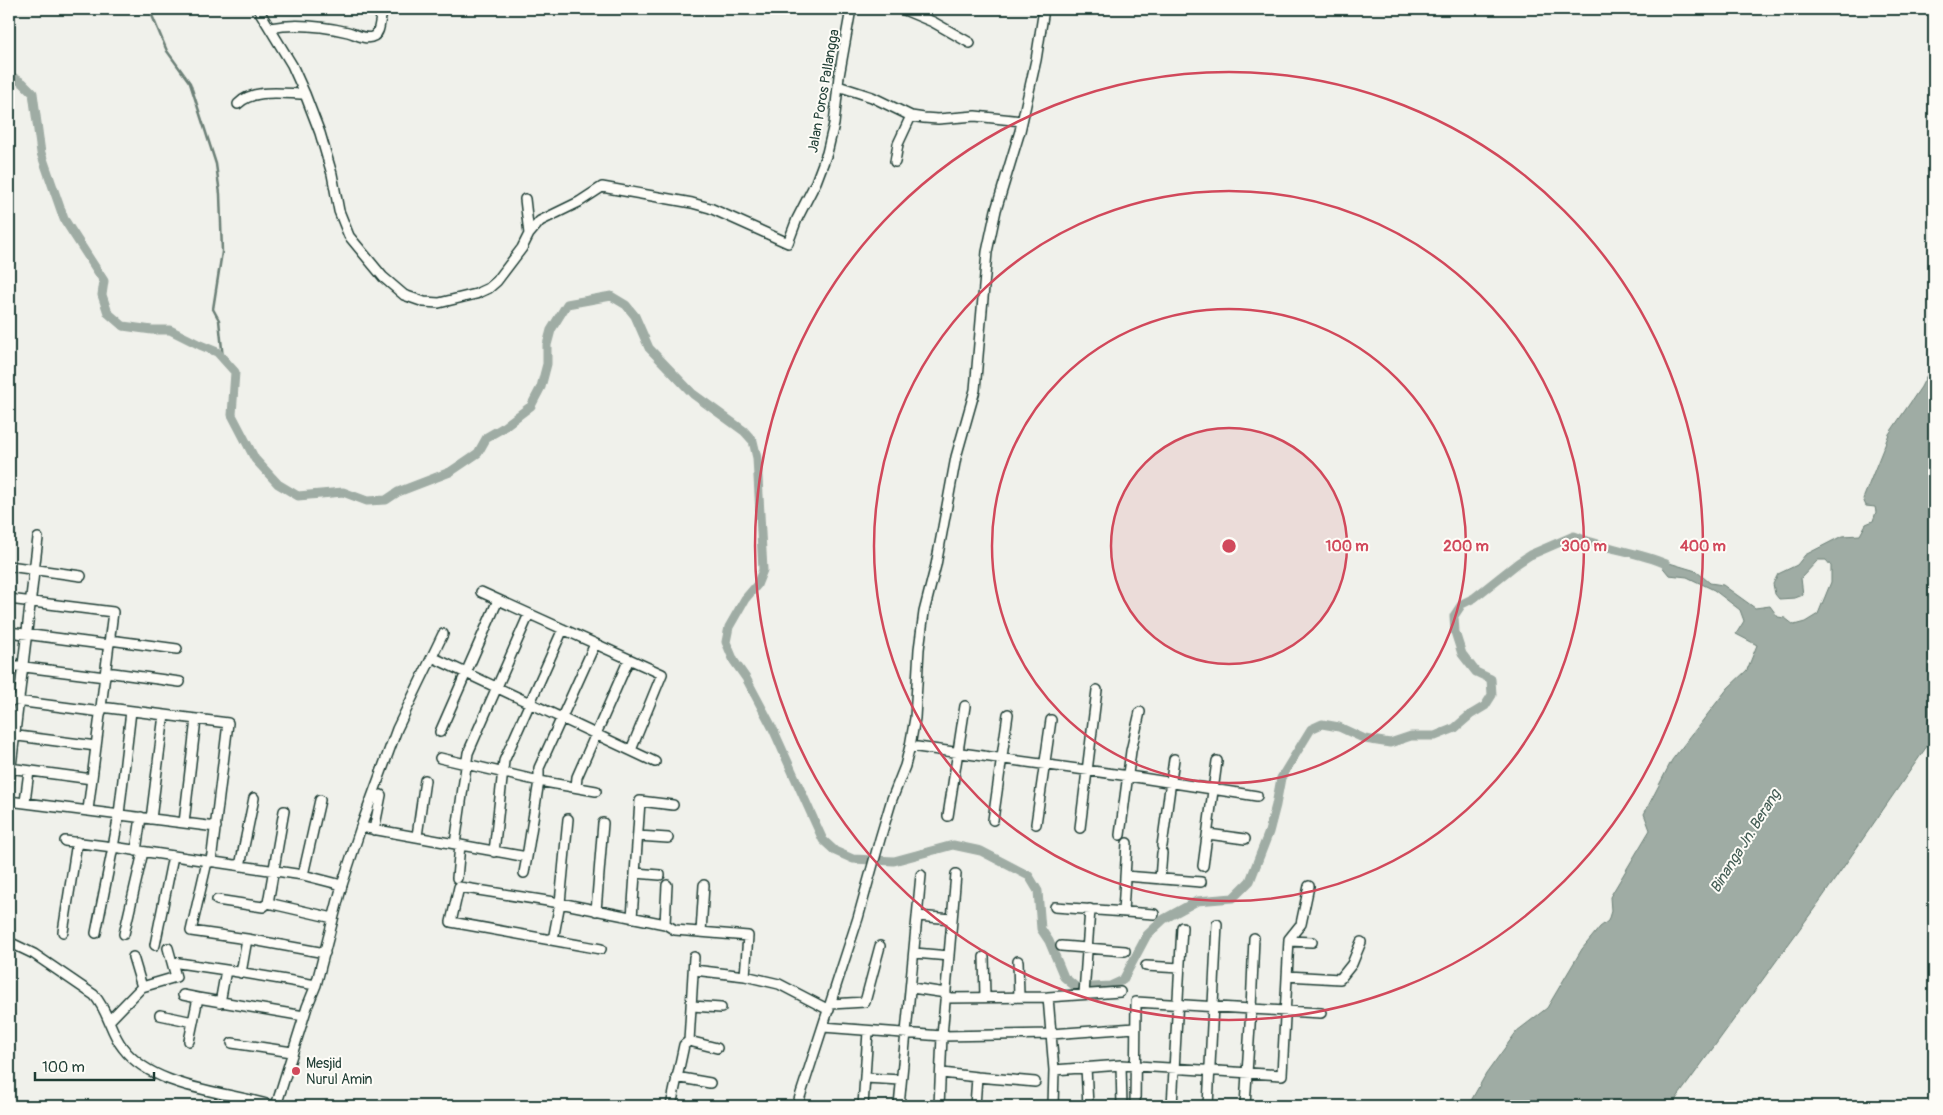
<svg xmlns="http://www.w3.org/2000/svg" width="1943" height="1115" viewBox="0 0 1943 1115" font-family="Pangolin,sans-serif">
<style>
.water{fill:#9faca4;stroke:#6c8077}
.lines{fill:none;stroke-linecap:round;stroke-linejoin:round}
.stream{stroke:#6c8077;stroke-width:2.5}
.canal{stroke:#9faca4;stroke-width:9}
.minor-casing{stroke:#1f3d34;stroke-width:12}
.minor{stroke:#fdfcf7;stroke-width:9}
.ring{fill:none;stroke:#d1495b;stroke-width:2.5}
.poi-dot{fill:#d1495b;stroke:#fdfcf7;stroke-width:2}
.labels{text-anchor:middle;stroke-width:4;stroke-linejoin:round;paint-order:stroke}
.street-label{font-size:14px;fill:#1f3d34;stroke:#fdfcf7}
.poi-label{font-size:14px;fill:#1f3d34;stroke:#fdfcf7;text-anchor:start}
.water-label{font-size:15px;font-style:italic;fill:#455e56;stroke:#fdfcf7}
.centre{fill:#d1495b;stroke:#fdfcf7;stroke-width:2.5}
.ring-label{font-size:15px;text-anchor:middle;font-weight:bold;fill:#d1495b;stroke:#fdfcf7;stroke-width:4;stroke-linejoin:round;paint-order:stroke}
</style>
<rect width="100%" height="100%" fill="#f0f1eb"/>
<filter id="ink" filterUnits="userSpaceOnUse"><feTurbulence type="fractalNoise" baseFrequency=".02" numOctaves="2"/><feDisplacementMap in="SourceGraphic" scale="10" xChannelSelector="R" yChannelSelector="G"/><feConvolveMatrix kernelMatrix="1 2 1 2 8 2 1 2 1" color-interpolation-filters="sRGB"/></filter>
<g filter="url(#ink)">
<path class="water" d="M1934 361V736L1822 898 1671 1106H1468L1486 1074 1517 1031 1547 1008 1582 949 1600 927 1608 921 1611 911 1610 897 1650 830 1644 814 1672 760 1728 688 1747 670 1757 645 1736 634 1744 621 1740 610 1714 590 1687 577 1669 575 1656 559 1696 571 1710 583 1723 585 1755 608 1770 606 1778 617 1785 618 1794 625 1805 622 1818 614 1831 582V566L1826 560H1818L1801 578 1803 595 1795 598 1779 599 1775 594 1773 584 1778 574 1797 565 1805 555 1842 536 1860 535 1866 524 1873 521 1876 512 1875 507 1866 506 1863 499 1889 434 1921 387Z"/>
<g class="lines">
<path class="stream" d="M113 9 133 13H151L167 51 190 83 216 164 220 194 222 252 213 309 219 320 223 359"/>
<path class="canal" d="M9 75 23 83 33 93 41 153 64 219 104 281 102 295 108 313 123 326 152 330H170L200 345 217 352 235 372 232 415 255 459 278 484 298 496 343 492 367 501 386 500 398 492 450 472 478 453 487 437 501 429 531 406 541 387 547 364V345L551 330 567 304 611 296 626 305 635 316 649 348 693 394 744 431 753 441 757 458 763 570 757 585 745 599 729 627 726 642 734 661 746 678 773 729 823 840 835 851 853 859 894 861 953 845 981 851 1029 876 1038 891 1041 929 1049 941 1064 977 1077 988 1110 986 1123 980 1147 935 1164 919 1197 901 1233 898 1250 881 1269 832 1276 805 1281 778 1311 729 1322 724 1339 727 1365 739 1390 743 1411 736H1435L1455 728 1470 715 1485 706 1492 695 1491 679 1476 672 1462 654 1455 632 1454 616 1462 604 1474 598 1518 563 1530 555 1574 536C1604 549 1636 551 1666 564"/>
<defs>
<path id="minor" d="M258 9 292 65 305 94 320 133 332 174 339 211 349 236 383 277 404 295 424 302 439 303 476 294 489 288 497 281 522 248 529 234 540 221 579 202 602 187 692 203 710 208 788 243 797 219 816 182 827 153 834 124 839 76 851 9
M902 9 933 22 970 43
M270 28C295 23 322 26 348 32 356 34 366 41 374 36 383 30 377 15 386 9
M838 86 872 97 911 116 924 118 938 119 975 116 1022 121
M238 104C253 88 286 94 305 94
M895 162 898 144 911 116
M525 199 529 234
M9 566 81 576
M481 592 662 674 631 750
M9 599 113 612 88 810
M9 632 109 645
M110 640 177 649
M595 644 539 768V781L596 791
M432 657 655 762
M9 665 105 677
M106 672 180 682
M9 700 101 712
M101 707 228 723 211 862
M131 711 119 814 113 847 303 875 342 885
M440 732 498 600
M10 735 96 746
M910 746 1129 776 1257 796
M9 768 92 779
M9 783 38 538
M576 787 577 777 629 659
M9 801 216 827
M25 802 29 771
M948 816 965 706
M151 819 164 715
M993 820 1008 714
M184 823 196 719
M1036 824 1051 720
M361 827 527 857 539 781 440 758
M1080 828 1097 690
M374 830 381 795
M1208 834 1245 839
M1120 835 1131 751 1140 712
M417 836 425 780
M638 836 668 838
M65 841 113 847 96 933
M455 844 468 753 529 614
M1162 846 1174 759
M136 851 141 817
M494 852 504 761 563 629
M207 862 191 931 247 939 325 953
M240 866 254 798
M1203 866 1217 761
M524 873 527 857
M635 873 660 875
M303 875 320 800
M1125 876 1201 882
M457 878 460 845
M1160 879 1162 853
M217 900 263 907 268 903 333 918
M268 903 284 811
M1055 907 1154 914
M596 911 603 823
M1123 912 1127 843
M918 916 952 919
M632 918 640 801 673 805
M665 924 667 885
M63 932 77 842
M701 932 704 885
M124 934 143 852
M1254 938 1251 1009 1321 1013
M553 940 560 903 568 819
M1289 941 1312 942
M9 942 34 954 94 995C108 1010 110 1032 123 1048 154 1089 226 1091 273 1106
M155 945 173 856
M1061 946 1125 951
M601 949 451 922 459 887 560 903 665 924 675 930 748 936 745 976
M915 953 949 956
M133 957 142 987
M984 957 985 997
M1018 961 1019 997
M172 962 226 970
M1146 966 1180 968
M694 970 745 976 779 984 829 1010
M241 973 247 939
M1287 976 1340 979 1352 964 1361 942
M912 988 946 993
M1084 994 1090 909
M183 995 198 998
M1048 997 1054 1070 1053 1106
M946 998 1048 997 1120 992
M220 1003 226 970 316 985
M831 1004 865 1002 880 946
M692 1006 721 1008
M160 1015 193 1022 198 998 304 1016
M109 1021 142 987 176 977 168 948
M823 1027 942 1036 1051 1034 1135 1028
M189 1041 193 1022
M689 1041 717 1048
M232 1043 292 1052
M1121 1065 1122 1106
M1086 1067 1088 1106
M1054 1070 1121 1065 1282 1075 1289 939 1301 924 1309 886
M942 1073 977 1077
M676 1077 710 1083
M865 1078 901 1080
M276 1106 307 1007 316 985 342 885 361 827 397 729 443 634
M671 1106 684 1045 689 1041 694 957
M797 1106 858 918 880 839 892 799 905 766 910 746 915 718 919 649 924 612 936 565 956 457 975 390 987 252 996 210 1020 131 1036 60 1044 9
M863 1106 868 1032
M899 1106 921 875
M939 1106 942 1036 956 874
M975 1106 977 1077 1035 1082
M1135 1106 1136 1002 1251 1009 1245 1106
M1172 1106 1182 927
M1208 1106 1217 924"/>
</defs>
<use href="#minor" class="minor-casing"/>
<use href="#minor" class="minor"/>
</g>
</g>
<circle cx="1229" cy="546" r="118" fill="#d1495b" fill-opacity=".12"/>
<g class="ring">
<circle cx="1229" cy="546" r="118"/>
<circle cx="1229" cy="546" r="237"/>
<circle cx="1229" cy="546" r="355"/>
<circle cx="1229" cy="546" r="474"/>
</g>
<circle class="poi-dot" cx="296" cy="1071" r="5"/>
<g class="labels">
<g class="street-label">
<text transform="translate(823 91) rotate(-80)" y="5">Jalan Poros Pallangga</text>
</g>
<g class="poi-label">
<text x="306" y="1068">Mesjid<tspan x="306" dy="16">Nurul Amin</tspan></text>
</g>
<g class="water-label">
<text transform="translate(1745 841) rotate(-58)" y="5">Binanga Jn. Berang</text>
</g>
</g>
<circle cx="1229" cy="546" r="8" class="centre"/>
<g class="ring-label">
<text x="1347" y="551">100 m</text>
<text x="1466" y="551">200 m</text>
<text x="1584" y="551">300 m</text>
<text x="1703" y="551">400 m</text>
</g>
<rect width="1943" height="1115" fill="none" stroke="#fdfcf7" stroke-width="30"/>
<rect x="15" y="15" width="1913" height="1085" fill="none" stroke="#1f3d34" stroke-width="2" filter="url(#ink)"/>
<path d="M35 1072v8h119v-8" fill="none" stroke="#1f3d34" stroke-width="2.5"/>
<text x="42" y="1072" font-size="15" fill="#1f3d34" stroke="#fdfcf7" stroke-width="4" paint-order="stroke">100 m</text>
</svg>
